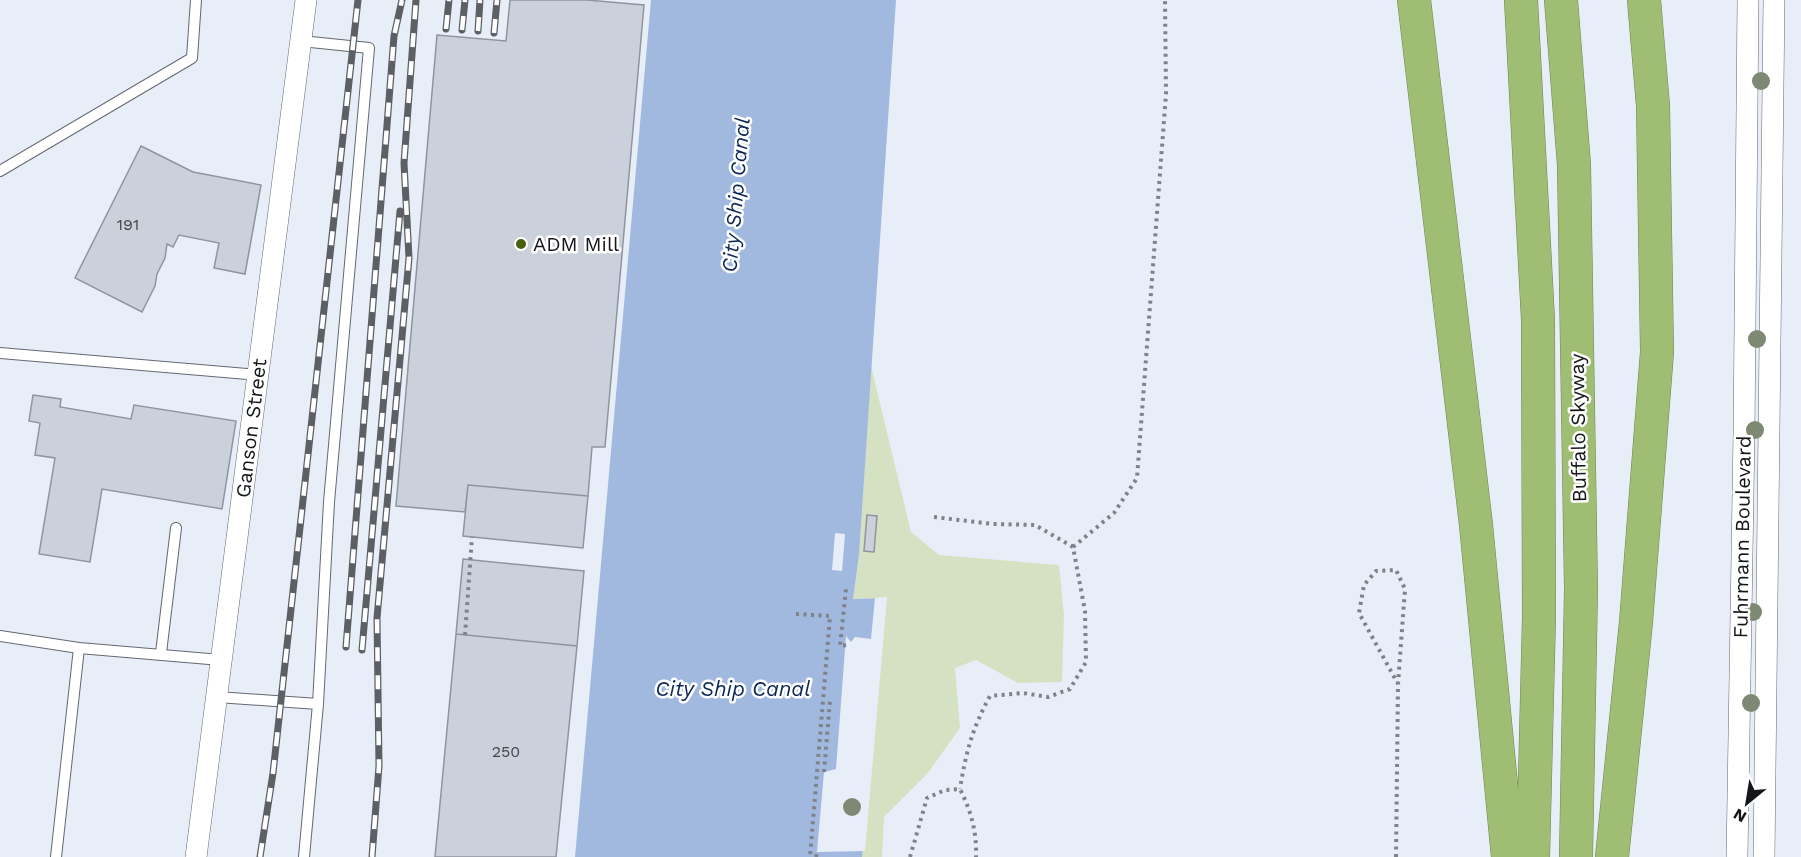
<svg xmlns="http://www.w3.org/2000/svg" width="1801" height="857" viewBox="0 0 1801 857" font-family="'Work Sans',sans-serif">
<style>
.green{fill:#d4e2c3}
.water{fill:#a1b9df}
.pier{fill:#e8eef8}
.building{fill:#cbd1db;stroke:#8f959e;stroke-width:1.5}
.lines{fill:none;stroke-linecap:round;stroke-linejoin:round}
.lane-casing{stroke:#636871;stroke-width:12}
.street-casing{stroke:#636871;stroke-width:22}
.highway-casing{stroke:#6f8354;stroke-width:34}
.path{stroke:#7f8389;stroke-width:4;stroke-dasharray:3 4.5;stroke-linecap:butt}
.lane{stroke:#fff;stroke-width:10}
.street{stroke:#fff;stroke-width:21}
.highway{stroke:#a0be73;stroke-width:33}
.rail-casing{stroke:#5c5f64;stroke-width:7}
.rail{stroke:#fff;stroke-width:4.5;stroke-dasharray:14;stroke-linecap:butt}
.tree{fill:#7d8972}
.poi-dot{fill:#46600e;stroke:#fff;stroke-width:2}
.labels{text-anchor:middle;stroke-width:5;stroke-linejoin:round;paint-order:stroke}
.number-label{font-size:16px;fill:#42454a}
.poi-label{font-size:20px;fill:#141619;stroke:#fff;text-anchor:start}
.street-label{font-size:20px;fill:#141619;stroke:#fff}
.water-label{font-size:21px;font-style:italic;fill:#0a2655;stroke:#fff}
</style>
<rect width="100%" height="100%" fill="#e8eef8"/>
<path class="green" d="M871 366 911 532 939 555 1059 565 1064 615 1062 682 1018 683 976 660 955 668 960 728 927 774 884 817 882 857H816L874 598 853 599 859 555Z"/>
<path class="water" d="M651 0H896L859 555 853 599 884 598 862 857H575Z"/>
<path class="pier" d="M835 533 845 534 842 571 832 570Z
M887 597 865 851 817 852 824 772 836 769 846 636 851 642 855 637 871 639 875 598Z"/>
<path class="building" d="M510 0H587L644 5 605 447H592L588 496 468 485 465 512 396 506 437 35 506 41Z
M141 146 193 172 261 185 245 274 214 268 219 243 179 235 173 247 167 244 165 258 157 274 155 286 142 312 75 278Z
M33 395 61 399 60 407 131 419 134 405 236 421 222 509 102 489 90 562 39 554 55 458 35 455 40 423 29 421Z
M468 485 588 496 583 548 463 536Z
M867 515 877 516 874 552 864 551Z
M463 559 584 571 577 646 456 634Z
M456 634 577 646 556 857H435Z"/>
<g class="lines">
<defs>
<path id="lane" d="M301 41 369 48 329 502 318 704 304 857
M0 171 192 58 196 0
M0 353 258 375
M0 636 79 648 221 660
M161 653 176 528
M217 697 318 704
M56 857 79 648"/>
<path id="street" d="M196 857 306 0
M1737 857 1744 434 1748 0
M1764 857 1774 0"/>
<path id="highway" d="M1414 0 1476 525 1508 857
M1521 0 1538 320 1539 617 1533 857
M1561 0 1574 165 1581 589 1576 857
M1612 857 1636 622 1657 352 1653 106 1644 0"/>
</defs>
<use href="#lane" class="lane-casing"/>
<use href="#street" class="street-casing"/>
<use href="#highway" class="highway-casing"/>
<path class="path" d="M934 517 993 524 1035 525 1073 547 1085 611 1086 662 1070 689 1048 697 1023 693 990 696C972 729 966 752 960 789
M1073 547 1114 513 1137 478 1166 94 1165 0
M796 614 830 616 810 857
M465 635 472 537
M846 645 840 646 846 589
M824 772 830 700
M816 857 817 852
M910 857 927 798 945 790 960 789C971 811 977 832 976 857
M1396 857 1398 684 1405 589 1396 570 1376 571 1364 585 1359 613 1398 684"/>
<use href="#lane" class="lane"/>
<use href="#street" class="street"/>
<use href="#highway" class="highway"/>
<defs>
<path id="rail" d="M446 29 449 0
M462 30 465 0
M478 31 480 0
M494 33 497 0
M346 647 394 36 402 0
M362 650 400 211
M260 857 273 773 358 0
M372 857 379 766 377 618 409 258 404 163 416 0"/>
</defs>
<use href="#rail" class="rail-casing"/>
<use href="#rail" class="rail"/>
</g>
<g class="tree">
<circle cx="1761" cy="81" r="9"/>
<circle cx="1757" cy="339" r="9"/>
<circle cx="1755" cy="430" r="9"/>
<circle cx="1753" cy="612" r="9"/>
<circle cx="1751" cy="703" r="9"/>
<circle cx="852" cy="807" r="9"/>
</g>
<circle class="poi-dot" cx="521" cy="244" r="6"/>
<g class="labels">
<g class="number-label">
<text x="128" y="230">191</text>
<text x="506" y="757">250</text>
</g>
<g class="poi-label">
<text x="533" y="251">ADM Mill</text>
</g>
<g class="street-label">
<text transform="translate(251 428) rotate(-83)" y="7">Ganson Street</text>
<text transform="translate(1578 428) rotate(-91)" y="7">Buffalo Skyway</text>
<text transform="translate(1742 537) rotate(-89)" y="7">Fuhrmann Boulevard</text>
</g>
<g class="water-label">
<text transform="translate(736 195) rotate(-85)" y="7">City Ship Canal</text>
<text x="733" y="696">City Ship Canal</text>
</g>
</g>
<g transform="translate(1747 803) rotate(210)" stroke="#ffffff" stroke-width="4.5" paint-order="stroke">
<path d="M0-4.5L10 22L0 15L-10 22Z" fill="#141619"/>
<text y="-9" font-size="16" font-weight="bold" text-anchor="middle" fill="#141619">N</text>
</g>
</svg>
